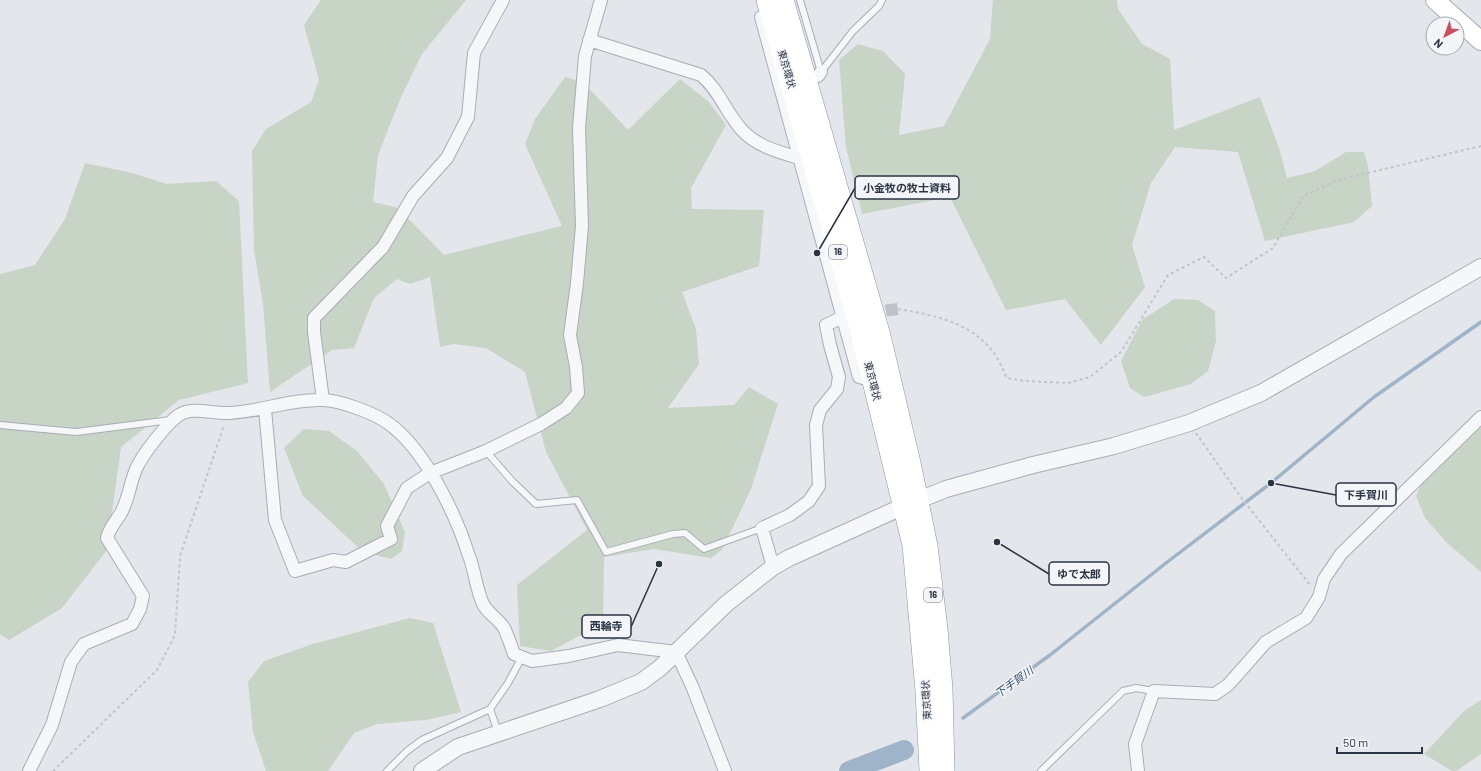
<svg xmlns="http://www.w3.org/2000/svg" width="1481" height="771" viewBox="0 0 1481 771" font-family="Barlow,'Noto Sans JP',sans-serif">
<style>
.green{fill:#c8d4c5}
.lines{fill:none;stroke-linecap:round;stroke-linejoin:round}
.stream{stroke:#a0b4c9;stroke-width:3.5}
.river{stroke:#a0b4c9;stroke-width:20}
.minor-tunnel{stroke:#bec2c9;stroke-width:12;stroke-dasharray:12 6;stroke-linecap:butt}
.service-casing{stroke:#a8adb5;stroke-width:8}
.minor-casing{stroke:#a8adb5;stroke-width:14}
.tertiary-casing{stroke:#a8adb5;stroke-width:18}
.secondary-casing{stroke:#a8adb5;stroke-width:20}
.trunk-casing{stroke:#8b93a1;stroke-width:22}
.path{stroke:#c1c4c9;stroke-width:2;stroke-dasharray:3 3;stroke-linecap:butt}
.service{stroke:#f6f7f9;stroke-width:6}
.minor{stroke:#f6f7f9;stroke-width:12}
.tertiary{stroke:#f6f7f9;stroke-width:16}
.secondary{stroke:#fff;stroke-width:18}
.trunk{stroke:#fff;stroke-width:21}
.labels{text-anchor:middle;stroke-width:3;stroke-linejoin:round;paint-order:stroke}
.shield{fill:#f3f5f8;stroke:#676e79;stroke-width:1}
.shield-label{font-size:9px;font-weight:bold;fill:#2b3442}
.street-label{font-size:10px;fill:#2b3442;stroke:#f3f5f8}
.water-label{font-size:11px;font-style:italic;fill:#375275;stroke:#f3f5f8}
.leader{fill:none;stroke:#2b3442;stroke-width:1.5}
.callout-dot{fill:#2b3442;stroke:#f3f5f8;stroke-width:1.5}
.callout{fill:#f3f5f8;stroke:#2b3442;stroke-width:1.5}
.callout-label{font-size:11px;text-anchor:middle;font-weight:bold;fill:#2b3442}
</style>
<rect width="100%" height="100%" fill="#e3e6eb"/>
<path class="green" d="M321 0H466L422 54 401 97 378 155 373 202 398 208 444 255 562 226 525 144 535 119 565 77 583 82 628 130 680 79 709 102 726 125 691 188 692 209 764 210 759 266 682 292 696 329 699 364 668 408 734 405 749 387 778 404 751 489 722 550 711 558 654 549 604 557 603 623 551 651 520 646 517 585 587 530 546 452 525 372 486 348 454 344 440 347 430 277 410 284 397 279 374 298 354 348 332 350 270 392 263 304 254 250 252 151 266 129 311 102 319 80 304 25Z
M993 0H1117L1118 9 1142 44 1170 59 1174 130 1260 97 1279 148 1287 178 1315 171 1346 152H1364L1368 166 1372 206 1354 222 1265 241 1238 152 1175 147 1151 183 1132 245 1145 287 1101 345 1065 299 1006 310 950 197 862 214 846 147 839 60 858 44 883 51 905 74 899 135 944 126 990 39Z
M85 163 132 173 167 184 216 181 239 201 248 383 179 400 121 447 107 550 62 608 9 640 0 634V274L35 265 65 219Z
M1174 299 1198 300 1215 311 1216 341 1208 371 1191 384 1144 397 1130 388 1121 361 1142 320Z
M1472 417H1481V572L1446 542 1425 518 1416 496 1432 458Z
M304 429 329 431 357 451 384 484 405 532 402 551 391 559 362 551 303 496 284 448Z
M410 618 433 623 461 712 426 720 377 724 354 733 328 771H266L253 732 248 682 264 661 313 644Z
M1481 700V754L1456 771H1452L1424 754 1464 711Z"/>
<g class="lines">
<path class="stream" d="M963 718 1050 655 1166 563 1271 483 1374 397 1481 322"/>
<path class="river" d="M849 771 904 750"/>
<path class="minor-tunnel" d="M868 313 898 309"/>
<defs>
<path id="service" d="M800 0 821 72 853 31 879 6 882 0
M0 425 76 432 171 420
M486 451 512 481 536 504 577 500 606 552 673 534 685 533 704 549 762 528
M490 709 498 732
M387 771 407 751 422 740 490 709 508 683 522 657
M1041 771 1123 691 1136 688 1154 691"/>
<path id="minor" d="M761 17 859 377 874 381
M589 40 701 75C719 90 726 112 741 129 756 146 778 152 799 158
M818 76 821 72
M323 400 314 332V318L383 247 413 196 447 158 468 117 474 53 503 0
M265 409 275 520 295 571 333 560 346 562 391 539 387 526 407 488 430 473 486 451 541 424 566 408 578 393 576 367 570 335 577 283 582 226 579 128 585 56 601 0
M773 567 762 528 790 515 809 501 819 486 816 425 820 410 837 389 839 377 830 345 826 325 843 317
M29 771 52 725 71 662 84 644 132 624 140 609 143 596 107 538C110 526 117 521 122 511 129 497 130 483 136 469 142 455 167 423 179 415 192 406 213 414 228 413 260 412 290 399 322 400 339 400 374 413 388 423 424 448 456 514 469 556 475 571 476 589 483 604 488 614 499 619 504 628 508 636 511 646 514 654L532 661 569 656 618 645 676 652 692 686 725 771
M1138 771 1135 744 1154 691 1215 694 1228 685 1266 642 1306 618 1319 597 1324 579 1341 554 1481 417"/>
<path id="tertiary" d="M422 771 458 747 600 699 641 682 660 668 726 604 773 567 789 558 904 506 946 489 1033 465 1114 446 1189 423 1261 393 1481 267"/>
<path id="secondary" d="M1435 0 1481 41"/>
<path id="trunk" d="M767 0 859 324 913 545 926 691 930 771
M783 0 880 336 910 463 927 546 937 629 942 689 944 771"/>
</defs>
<use href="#service" class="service-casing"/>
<use href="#minor" class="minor-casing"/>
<use href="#tertiary" class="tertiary-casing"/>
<use href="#secondary" class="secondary-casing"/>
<use href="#trunk" class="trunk-casing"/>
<path class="path" d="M898 309C933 315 966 321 990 348 998 356 1002 369 1007 378L1025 381 1068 383 1090 377 1121 352 1168 275 1204 257 1226 278 1273 248 1303 196 1338 180 1481 146
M1196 433 1240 496 1310 585
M53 771 157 670 175 635 180 556 224 425"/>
<use href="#service" class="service"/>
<use href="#minor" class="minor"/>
<use href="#tertiary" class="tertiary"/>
<use href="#secondary" class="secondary"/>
<use href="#trunk" class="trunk"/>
</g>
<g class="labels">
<g class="shield">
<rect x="829" y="245" width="18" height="14" rx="3"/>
<rect x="924" y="588" width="18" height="14" rx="3"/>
</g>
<g class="shield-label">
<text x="838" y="255">16</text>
<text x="933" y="598">16</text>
</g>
<g class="street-label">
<text transform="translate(787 69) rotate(74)" y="4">東京環状</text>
<text transform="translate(873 381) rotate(76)" y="4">東京環状</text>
<text transform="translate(926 700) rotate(-93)" y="4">東京環状</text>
</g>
<g class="water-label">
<text transform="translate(1014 682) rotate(-36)" y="4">下手賀川</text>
</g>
</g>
<path class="leader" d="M817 253L855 188M1271 483L1336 495M997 542L1049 574M659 564L631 627"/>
<g class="callout-dot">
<circle cx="817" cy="253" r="4"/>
<circle cx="1271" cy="483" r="4"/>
<circle cx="997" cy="542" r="4"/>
<circle cx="659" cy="564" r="4"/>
</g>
<g class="callout">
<rect x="855" y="176" width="104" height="23" rx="4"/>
<rect x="1336" y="483" width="60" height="23" rx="4"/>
<rect x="1049" y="562" width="60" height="23" rx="4"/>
<rect x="582" y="615" width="49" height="23" rx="4"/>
</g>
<g class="callout-label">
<text x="907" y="192">小金牧の牧士資料</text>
<text x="1366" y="499">下手賀川</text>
<text x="1079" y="578">ゆで太郎</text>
<text x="606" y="630">西輪寺</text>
</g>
<g transform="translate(1445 36) rotate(221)"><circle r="19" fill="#f3f5f8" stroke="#a3a8af"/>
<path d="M0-3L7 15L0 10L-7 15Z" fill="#c94e60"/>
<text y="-6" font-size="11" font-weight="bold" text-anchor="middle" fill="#2b3442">N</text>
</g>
<path d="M1337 747v6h85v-6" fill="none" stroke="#2b3442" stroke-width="2"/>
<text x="1343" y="747" font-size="12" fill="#2b3442" stroke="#f3f5f8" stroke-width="3" paint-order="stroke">50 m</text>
</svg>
